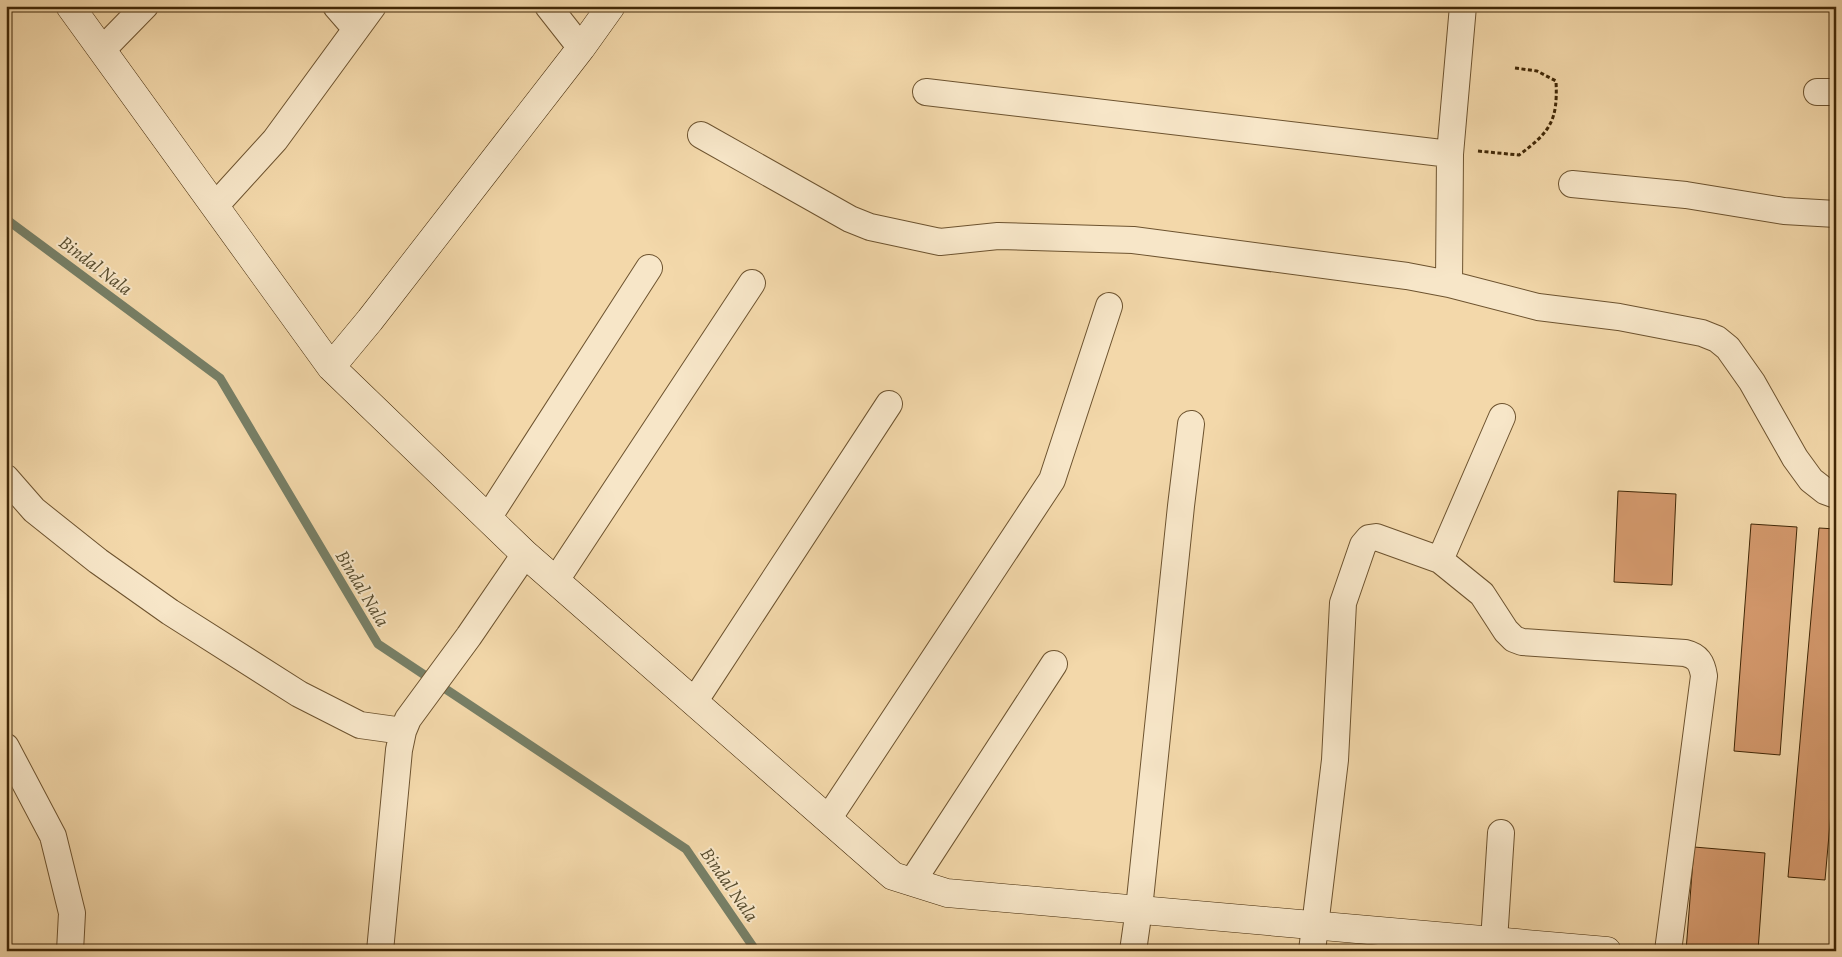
<svg xmlns="http://www.w3.org/2000/svg" width="1842" height="957" viewBox="0 0 1842 957" font-family="Alegreya,serif">
<style>
.lines{fill:none;stroke-linecap:round;stroke-linejoin:round}
.stream{stroke:#777f66;stroke-width:9}
.building{fill:#d4996d;stroke:#402706}
.street-casing{stroke:#6d532f;stroke-width:28}
.secondary-casing{stroke:#402706;stroke-width:29}
.path{stroke:#402706;stroke-width:3;stroke-dasharray:4 2.5;stroke-linecap:butt}
.street{stroke:#f7e6c8;stroke-width:26}
.secondary{stroke:#f7e6c8;stroke-width:28}
.labels{text-anchor:middle;stroke-width:4;stroke-linejoin:round;paint-order:stroke}
.water-label{font-size:19px;font-style:italic;fill:#574c2e;stroke:#f7e6c8}
</style>
<rect width="100%" height="100%" fill="#f3d8aa"/>
<filter id="stains"><feTurbulence type="fractalNoise" baseFrequency=".004" numOctaves="4"/><feColorMatrix values="0 0 0 0 .2 0 0 0 0 .09 0 0 0 0 .02 0 0 0 .5 -.17"/></filter>
<radialGradient id="worn" r=".72"><stop offset=".6" stop-color="#630" stop-opacity="0"/><stop offset="1" stop-color="#630" stop-opacity=".3"/></radialGradient>
<g class="lines">
<path class="stream" d="M6 219 220 378 378 644 686 849 756 951"/>
</g>
<path class="building" d="M1618 491 1676 494 1672 585 1614 582Z
M1751 524 1797 527 1780 755 1734 751Z
M1819 528 1836 529V756L1825 880 1788 877Z
M1694 847 1765 853 1758 951H1686Z"/>
<g class="lines">
<defs>
<path id="street" d="M336 6 356 29
M548 6 581 48
M102 50 145 6
M926 92 1450 154 1449 284 1538 307 1619 317 1702 333 1717 339 1728 348 1752 382 1795 458 1811 480 1825 491 1836 495
M1817 92H1836
M701 135 850 219 870 227 940 242 998 236 1133 240 1407 276 1449 284
M1450 154 1463 6
M1572 184 1686 195 1784 211 1836 214
M215 206 275 140 373 6
M6 478 34 510 98 561 170 612 299 694 360 725 403 731
M488 518 649 268
M1440 560 1502 417
M556 580 752 283
M694 702 889 404
M6 747 53 836 72 913 70 951
M828 819 1052 480 1109 306
M912 882 1054 664
M1494 941 1501 833
M380 951 399 750 403 731 408 719 469 636 525 554
M1133 951 1139 909 1181 506 1191 424
M1312 951 1335 760 1343 603 1363 545 1369 538 1376 537 1440 560 1482 594 1506 631 1514 639 1522 642 1685 653C1698 656 1702 663 1704 676L1668 951"/>
<path id="secondary" d="M70 6 331 367 525 554 893 876 947 893 1607 951
M331 367 370 320 581 48 611 6"/>
</defs>
<use href="#street" class="street-casing"/>
<use href="#secondary" class="secondary-casing"/>
<path class="path" d="M1478 151 1519 155C1550 132 1558 121 1556 81L1537 71 1515 68"/>
<use href="#street" class="street"/>
<use href="#secondary" class="secondary"/>
</g>
<g class="labels">
<g class="water-label">
<text transform="translate(96 265) rotate(37)" y="7">Bindal Nala</text>
<text transform="translate(363 588) rotate(59)" y="7">Bindal Nala</text>
<text transform="translate(730 884) rotate(55)" y="7">Bindal Nala</text>
</g>
</g>
<rect width="1842" height="957" fill="none" stroke="#f3d8aa" stroke-width="25"/>
<rect x="8" y="8" width="1827" height="942" fill="none" stroke="#402706" stroke-width="2.5"/>
<rect x="12" y="12" width="1817" height="932" fill="none" stroke="#402706"/>
<rect width="100%" height="100%" filter="url(#stains)"/>
<rect width="100%" height="100%" fill="url(#worn)"/>
</svg>
